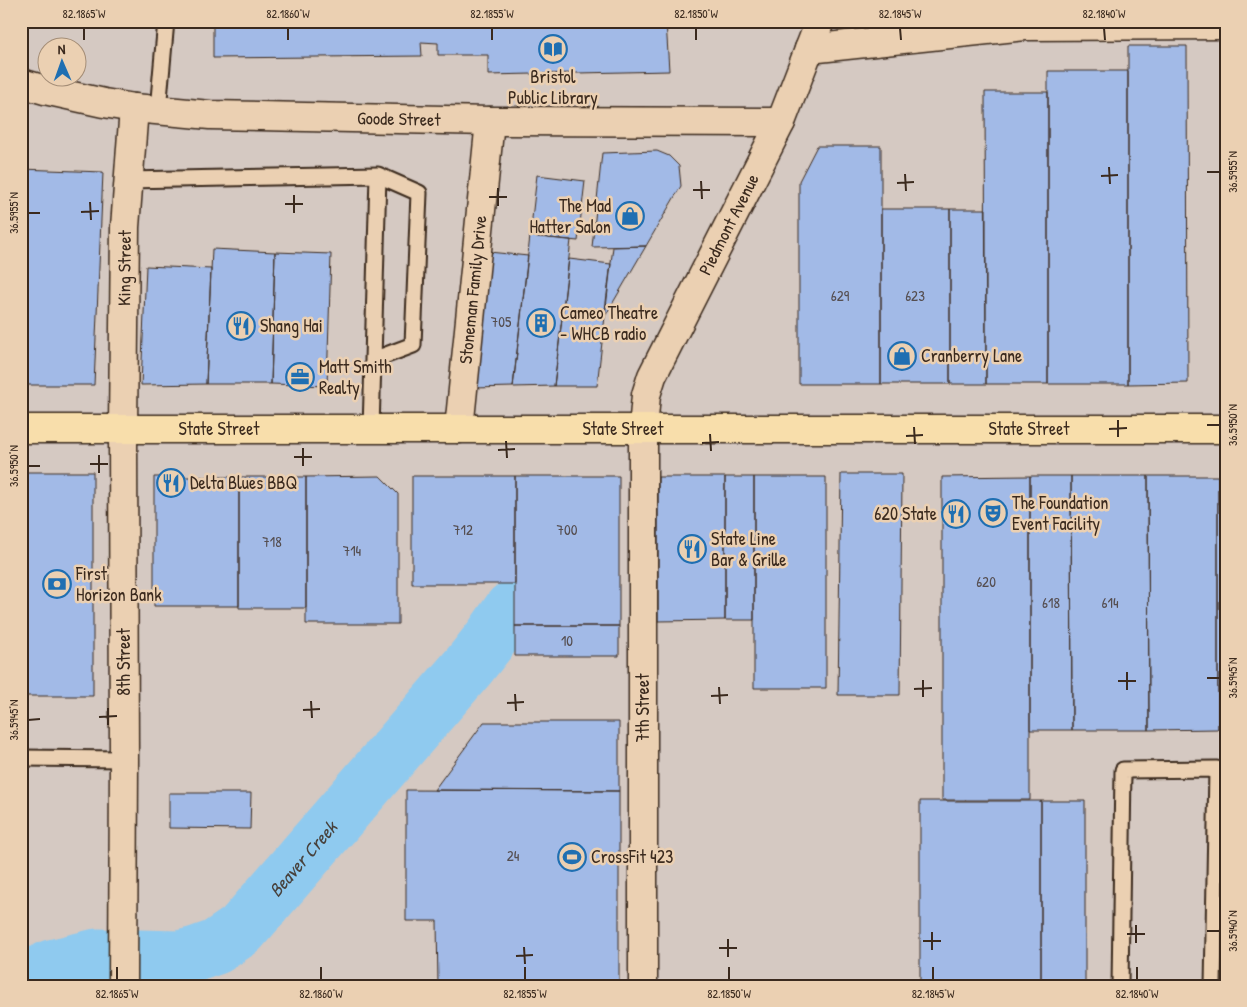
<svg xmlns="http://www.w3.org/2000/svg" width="1247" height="1007" viewBox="0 0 1247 1007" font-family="'Patrick Hand',sans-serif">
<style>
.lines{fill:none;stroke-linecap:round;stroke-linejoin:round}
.river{stroke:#8fcaef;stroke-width:55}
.building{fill:#a2bae7;stroke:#3b2a1e}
.service-casing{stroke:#3b2a1e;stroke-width:19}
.minor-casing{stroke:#3b2a1e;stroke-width:31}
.tertiary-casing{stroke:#3b2a1e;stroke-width:31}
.secondary-casing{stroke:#3b2a1e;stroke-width:31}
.primary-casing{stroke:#3b2a1e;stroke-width:31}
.service{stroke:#ebd0b2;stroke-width:15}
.minor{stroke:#ebd0b2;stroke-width:28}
.tertiary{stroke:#ebd0b2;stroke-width:28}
.secondary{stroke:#ebd0b2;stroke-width:28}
.primary{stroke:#f8deab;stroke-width:28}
.ticks{fill:none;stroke:#3b2a1e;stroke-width:2}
.labels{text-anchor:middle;stroke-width:5;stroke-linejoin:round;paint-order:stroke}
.number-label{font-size:15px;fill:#554e50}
.poi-label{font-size:18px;fill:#3b2a1e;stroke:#ebd0b2;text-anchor:start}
.street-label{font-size:18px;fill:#3b2a1e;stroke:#ebd0b2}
.water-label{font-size:19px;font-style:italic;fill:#48423d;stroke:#ebd0b2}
.neatline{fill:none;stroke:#3b2a1e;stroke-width:2}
.ticks-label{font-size:12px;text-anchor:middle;fill:#3b2a1e}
</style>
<rect width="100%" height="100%" fill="#d5c9c2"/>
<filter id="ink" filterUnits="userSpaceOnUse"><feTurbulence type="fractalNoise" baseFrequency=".02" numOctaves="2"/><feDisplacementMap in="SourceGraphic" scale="10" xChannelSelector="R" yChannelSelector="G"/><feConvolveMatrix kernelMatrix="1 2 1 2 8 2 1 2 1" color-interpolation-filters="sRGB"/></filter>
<g filter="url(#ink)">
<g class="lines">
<path class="river" id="s1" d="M21 982 51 967 97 956 179 958 196 954 216 947 241 930 469 666 491 638 511 609"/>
</g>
<path class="building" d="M213 21H666L669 71 488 75V55H438V43L421 42 422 56 213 58Z
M1128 46H1187L1188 383 1128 384Z
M1048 71H1128V384H1048Z
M985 92H1048V384H986Z
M817 146H881V384H799V181Z
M657 151 669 156 679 166 681 186 646 246 592 247 602 153Z
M21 169 103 172 94 385H21Z
M537 175 585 181 578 241 530 236Z
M881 209H950V384H881Z
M950 209H986V384H950Z
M530 236 571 240 554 386 513 387Z
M646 246 604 318 613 247Z
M212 249 275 252 271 384H206Z
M275 252 331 254 327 386 271 384Z
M489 252 528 256 513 387 474 388Z
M569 259 611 264 597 386H554Z
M146 266 211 269 206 384 141 385Z
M21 472H93V696H21Z
M841 474H902L900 695H838Z
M380 476 398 494V624H306V477Z
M412 476H515V584H412Z
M515 476H619V626H515Z
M1030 476H1071L1072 730H1030Z
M1030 476V800H942V477Z
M1071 476H1148L1149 730H1072Z
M1148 476H1218V729L1149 730Z
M1218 476H1226V729H1218Z
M154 477H239V606H154Z
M239 477H306V608H239Z
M658 477H725V620L658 621Z
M725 477H754V620H725Z
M754 477H826V688H754Z
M515 626H619V656H515Z
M484 722H619V791L434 790Z
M406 790 619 791V986H438L437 921H406Z
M169 793H251L250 829 169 828Z
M920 801H1041V986H920Z
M1041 801H1085V986H1041Z"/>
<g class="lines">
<defs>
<path id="service" d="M158 110 166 21
M128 180 378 175 419 193 413 345 373 360 378 175
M371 429 373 360
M21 758 124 759
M1120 986 1123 770 1217 769 1213 986"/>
<g id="minor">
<path d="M809 49 1025 26 1226 25"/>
<path id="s2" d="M459 429 490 121"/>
<path d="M643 986V429"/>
</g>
<g id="tertiary">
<path id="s3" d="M123 986 124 759 123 429 125 227 134 108"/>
</g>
<g id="secondary">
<path id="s4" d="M21 83 45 90 104 103 134 108 210 115 490 121 781 122"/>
<path id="s5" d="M643 429 646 395 652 376 781 122 820 21"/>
</g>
<g id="primary">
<path id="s6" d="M21 429H1226"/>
</g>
</defs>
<use href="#service" class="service-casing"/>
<use href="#minor" class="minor-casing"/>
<use href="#tertiary" class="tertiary-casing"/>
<use href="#secondary" class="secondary-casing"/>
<use href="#primary" class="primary-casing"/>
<use href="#service" class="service"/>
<use href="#minor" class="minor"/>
<use href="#tertiary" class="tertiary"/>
<use href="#secondary" class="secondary"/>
<use href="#primary" class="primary"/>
</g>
</g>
<path class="ticks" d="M84 28V40M288 28V40M492 28V40M696 28V40M900 28 901 40M1104 28 1105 40M1109 167 1110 184M1207 172H1220M905 174 906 191M1101 176 1118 175M701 181 702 199M897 183 914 182M498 188V206M693 190H710M294 195V213M489 197H507M90 202 91 220M285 204H303M81 212 99 211M28 213H40M1118 420V437M1207 425H1220M914 427 915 444M1109 429 1127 428M710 434 711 451M906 436 923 435M506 441 507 458M702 443 719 442M303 448V466M498 450 515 449M99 455V473M294 457H312M90 464H108M28 466H40M1127 672V690M1207 678H1220M923 680V697M1118 681H1136M719 687 720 704M914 689 932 688M515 694 516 711M711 696 728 695M311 701 312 718M507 703 524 702M108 708V725M303 710 320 709M99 717 117 716M28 720 40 719M1136 925V943M1207 931H1220M932 932V950M1127 934H1145M728 939V957M923 941H941M524 947 525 964M719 948H737M516 956 533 955M117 967V980M321 967V980M525 967V980M729 967V980M933 967V980M1137 967V980"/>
<defs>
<symbol id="library-ring" viewBox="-11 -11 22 22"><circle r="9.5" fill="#ebd0b2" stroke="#1f6fb2" stroke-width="1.5"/><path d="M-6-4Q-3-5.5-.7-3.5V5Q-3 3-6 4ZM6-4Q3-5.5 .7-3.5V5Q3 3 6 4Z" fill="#1f6fb2"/></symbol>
<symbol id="shop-ring" viewBox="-11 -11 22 22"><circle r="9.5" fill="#ebd0b2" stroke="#1f6fb2" stroke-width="1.5"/><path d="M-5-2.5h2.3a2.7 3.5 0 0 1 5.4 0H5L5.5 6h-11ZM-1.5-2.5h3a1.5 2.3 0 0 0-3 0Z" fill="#1f6fb2"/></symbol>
<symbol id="building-ring" viewBox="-11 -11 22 22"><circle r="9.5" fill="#ebd0b2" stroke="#1f6fb2" stroke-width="1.5"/><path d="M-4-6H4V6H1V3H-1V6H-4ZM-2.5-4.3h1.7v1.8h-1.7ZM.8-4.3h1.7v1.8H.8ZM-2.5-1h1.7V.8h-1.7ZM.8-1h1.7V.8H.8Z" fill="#1f6fb2"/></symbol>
<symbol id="restaurant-ring" viewBox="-11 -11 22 22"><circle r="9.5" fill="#ebd0b2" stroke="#1f6fb2" stroke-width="1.5"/><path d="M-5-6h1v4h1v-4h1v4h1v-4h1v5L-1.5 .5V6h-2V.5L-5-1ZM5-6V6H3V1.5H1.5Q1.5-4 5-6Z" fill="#1f6fb2"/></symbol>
<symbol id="office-ring" viewBox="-11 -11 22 22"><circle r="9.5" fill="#ebd0b2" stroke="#1f6fb2" stroke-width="1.5"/><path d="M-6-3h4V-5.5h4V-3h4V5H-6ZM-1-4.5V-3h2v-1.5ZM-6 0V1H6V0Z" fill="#1f6fb2"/></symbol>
<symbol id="theatre-ring" viewBox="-11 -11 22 22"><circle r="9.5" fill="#ebd0b2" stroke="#1f6fb2" stroke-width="1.5"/><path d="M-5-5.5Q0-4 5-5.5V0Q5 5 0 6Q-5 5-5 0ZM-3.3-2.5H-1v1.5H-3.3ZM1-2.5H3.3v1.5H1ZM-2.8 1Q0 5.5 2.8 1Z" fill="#1f6fb2"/></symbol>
<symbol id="bank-ring" viewBox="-11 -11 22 22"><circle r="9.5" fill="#ebd0b2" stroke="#1f6fb2" stroke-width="1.5"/><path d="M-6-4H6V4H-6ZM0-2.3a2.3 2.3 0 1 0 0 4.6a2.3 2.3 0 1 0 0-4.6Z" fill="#1f6fb2"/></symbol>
<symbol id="stadium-ring" viewBox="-11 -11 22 22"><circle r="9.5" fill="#ebd0b2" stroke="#1f6fb2" stroke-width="1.5"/><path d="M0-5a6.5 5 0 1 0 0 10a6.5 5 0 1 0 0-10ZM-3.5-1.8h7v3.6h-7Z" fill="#1f6fb2"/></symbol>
</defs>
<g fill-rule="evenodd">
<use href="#library-ring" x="537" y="33" width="32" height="32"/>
<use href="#shop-ring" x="614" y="200" width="32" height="32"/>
<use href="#building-ring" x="525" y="307" width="32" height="32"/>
<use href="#restaurant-ring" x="225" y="310" width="32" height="32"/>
<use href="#shop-ring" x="886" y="340" width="32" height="32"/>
<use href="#office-ring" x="284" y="361" width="32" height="32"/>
<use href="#restaurant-ring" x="155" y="467" width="32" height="32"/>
<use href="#theatre-ring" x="977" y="497" width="32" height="32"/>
<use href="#restaurant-ring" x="940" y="498" width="32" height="32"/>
<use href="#restaurant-ring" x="676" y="533" width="32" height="32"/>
<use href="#bank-ring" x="41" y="568" width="32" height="32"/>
<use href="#stadium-ring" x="556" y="841" width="32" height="32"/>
</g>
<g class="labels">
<g class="number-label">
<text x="840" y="301">629</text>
<text x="915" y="301">623</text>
<text x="501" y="327">705</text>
<text x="463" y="535">712</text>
<text x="567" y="535">700</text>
<text x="272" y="547">718</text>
<text x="352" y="556">714</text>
<text x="986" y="587">620</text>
<text x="1051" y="608">618</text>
<text x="1110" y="608">614</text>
<text x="567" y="646">10</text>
<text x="513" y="861">24</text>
</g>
<g class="poi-label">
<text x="553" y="83" text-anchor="middle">Bristol<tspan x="553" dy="21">Public Library</tspan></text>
<text x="611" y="212" text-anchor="end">The Mad<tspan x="611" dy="21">Hatter Salon</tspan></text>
<text x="560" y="319">Cameo Theatre<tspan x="560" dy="21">- WHCB radio</tspan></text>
<text x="260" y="332">Shang Hai</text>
<text x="921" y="362">Cranberry Lane</text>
<text x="319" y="373">Matt Smith<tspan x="319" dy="21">Realty</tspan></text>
<text x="190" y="489">Delta Blues BBQ</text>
<text x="1012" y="509">The Foundation<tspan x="1012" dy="21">Event Facility</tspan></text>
<text x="937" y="520" text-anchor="end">620 State</text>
<text x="711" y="545">State Line<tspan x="711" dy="21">Bar &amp; Grille</tspan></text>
<text x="76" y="580">First<tspan x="76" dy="21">Horizon Bank</tspan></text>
<text x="591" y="863">CrossFit 423</text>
</g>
<g class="street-label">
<text dy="6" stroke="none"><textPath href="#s4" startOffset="381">Goode Street</textPath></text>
<text dy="6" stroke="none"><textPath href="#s5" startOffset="224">Piedmont Avenue</textPath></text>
<text dy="6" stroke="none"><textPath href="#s3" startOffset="718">King Street</textPath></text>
<text dy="6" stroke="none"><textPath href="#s2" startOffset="140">Stoneman Family Drive</textPath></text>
<text dy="6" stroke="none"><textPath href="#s6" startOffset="198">State Street</textPath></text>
<text dy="6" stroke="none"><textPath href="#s6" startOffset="602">State Street</textPath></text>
<text dy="6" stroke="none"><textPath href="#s6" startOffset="1008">State Street</textPath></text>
<text transform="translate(124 662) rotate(-90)" y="6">8th Street</text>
<text transform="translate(643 708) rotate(-90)" y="6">7th Street</text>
</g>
<g class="water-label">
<text dy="7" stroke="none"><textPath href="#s1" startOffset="326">Beaver Creek</textPath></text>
</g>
</g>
<rect width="1247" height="1007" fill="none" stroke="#ebd0b2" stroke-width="55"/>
<g transform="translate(62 62) rotate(358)"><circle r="24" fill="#ebd0b2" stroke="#a58e77"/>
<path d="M0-4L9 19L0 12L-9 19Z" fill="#1f6fb2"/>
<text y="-8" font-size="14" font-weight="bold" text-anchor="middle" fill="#3b2a1e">N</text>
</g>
<rect x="28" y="28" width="1192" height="952" class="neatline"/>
<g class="ticks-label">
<text x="84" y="18">82.1865°W</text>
<text x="288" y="18">82.1860°W</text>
<text x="492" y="18">82.1855°W</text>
<text x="696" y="18">82.1850°W</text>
<text x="900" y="18">82.1845°W</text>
<text x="1104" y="18">82.1840°W</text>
<text transform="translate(1233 172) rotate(-90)" y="4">36.5955°N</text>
<text transform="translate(14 213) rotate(-90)" y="4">36.5955°N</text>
<text transform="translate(1233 425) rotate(-90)" y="4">36.5950°N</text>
<text transform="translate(14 466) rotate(-90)" y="4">36.5950°N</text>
<text transform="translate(1233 678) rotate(-90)" y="4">36.5945°N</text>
<text transform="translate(14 720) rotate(-90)" y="4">36.5945°N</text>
<text transform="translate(1233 931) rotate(-90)" y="4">36.5940°N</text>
<text x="117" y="998">82.1865°W</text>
<text x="321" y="998">82.1860°W</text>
<text x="525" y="998">82.1855°W</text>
<text x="729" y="998">82.1850°W</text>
<text x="933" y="998">82.1845°W</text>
<text x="1137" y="998">82.1840°W</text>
</g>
</svg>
